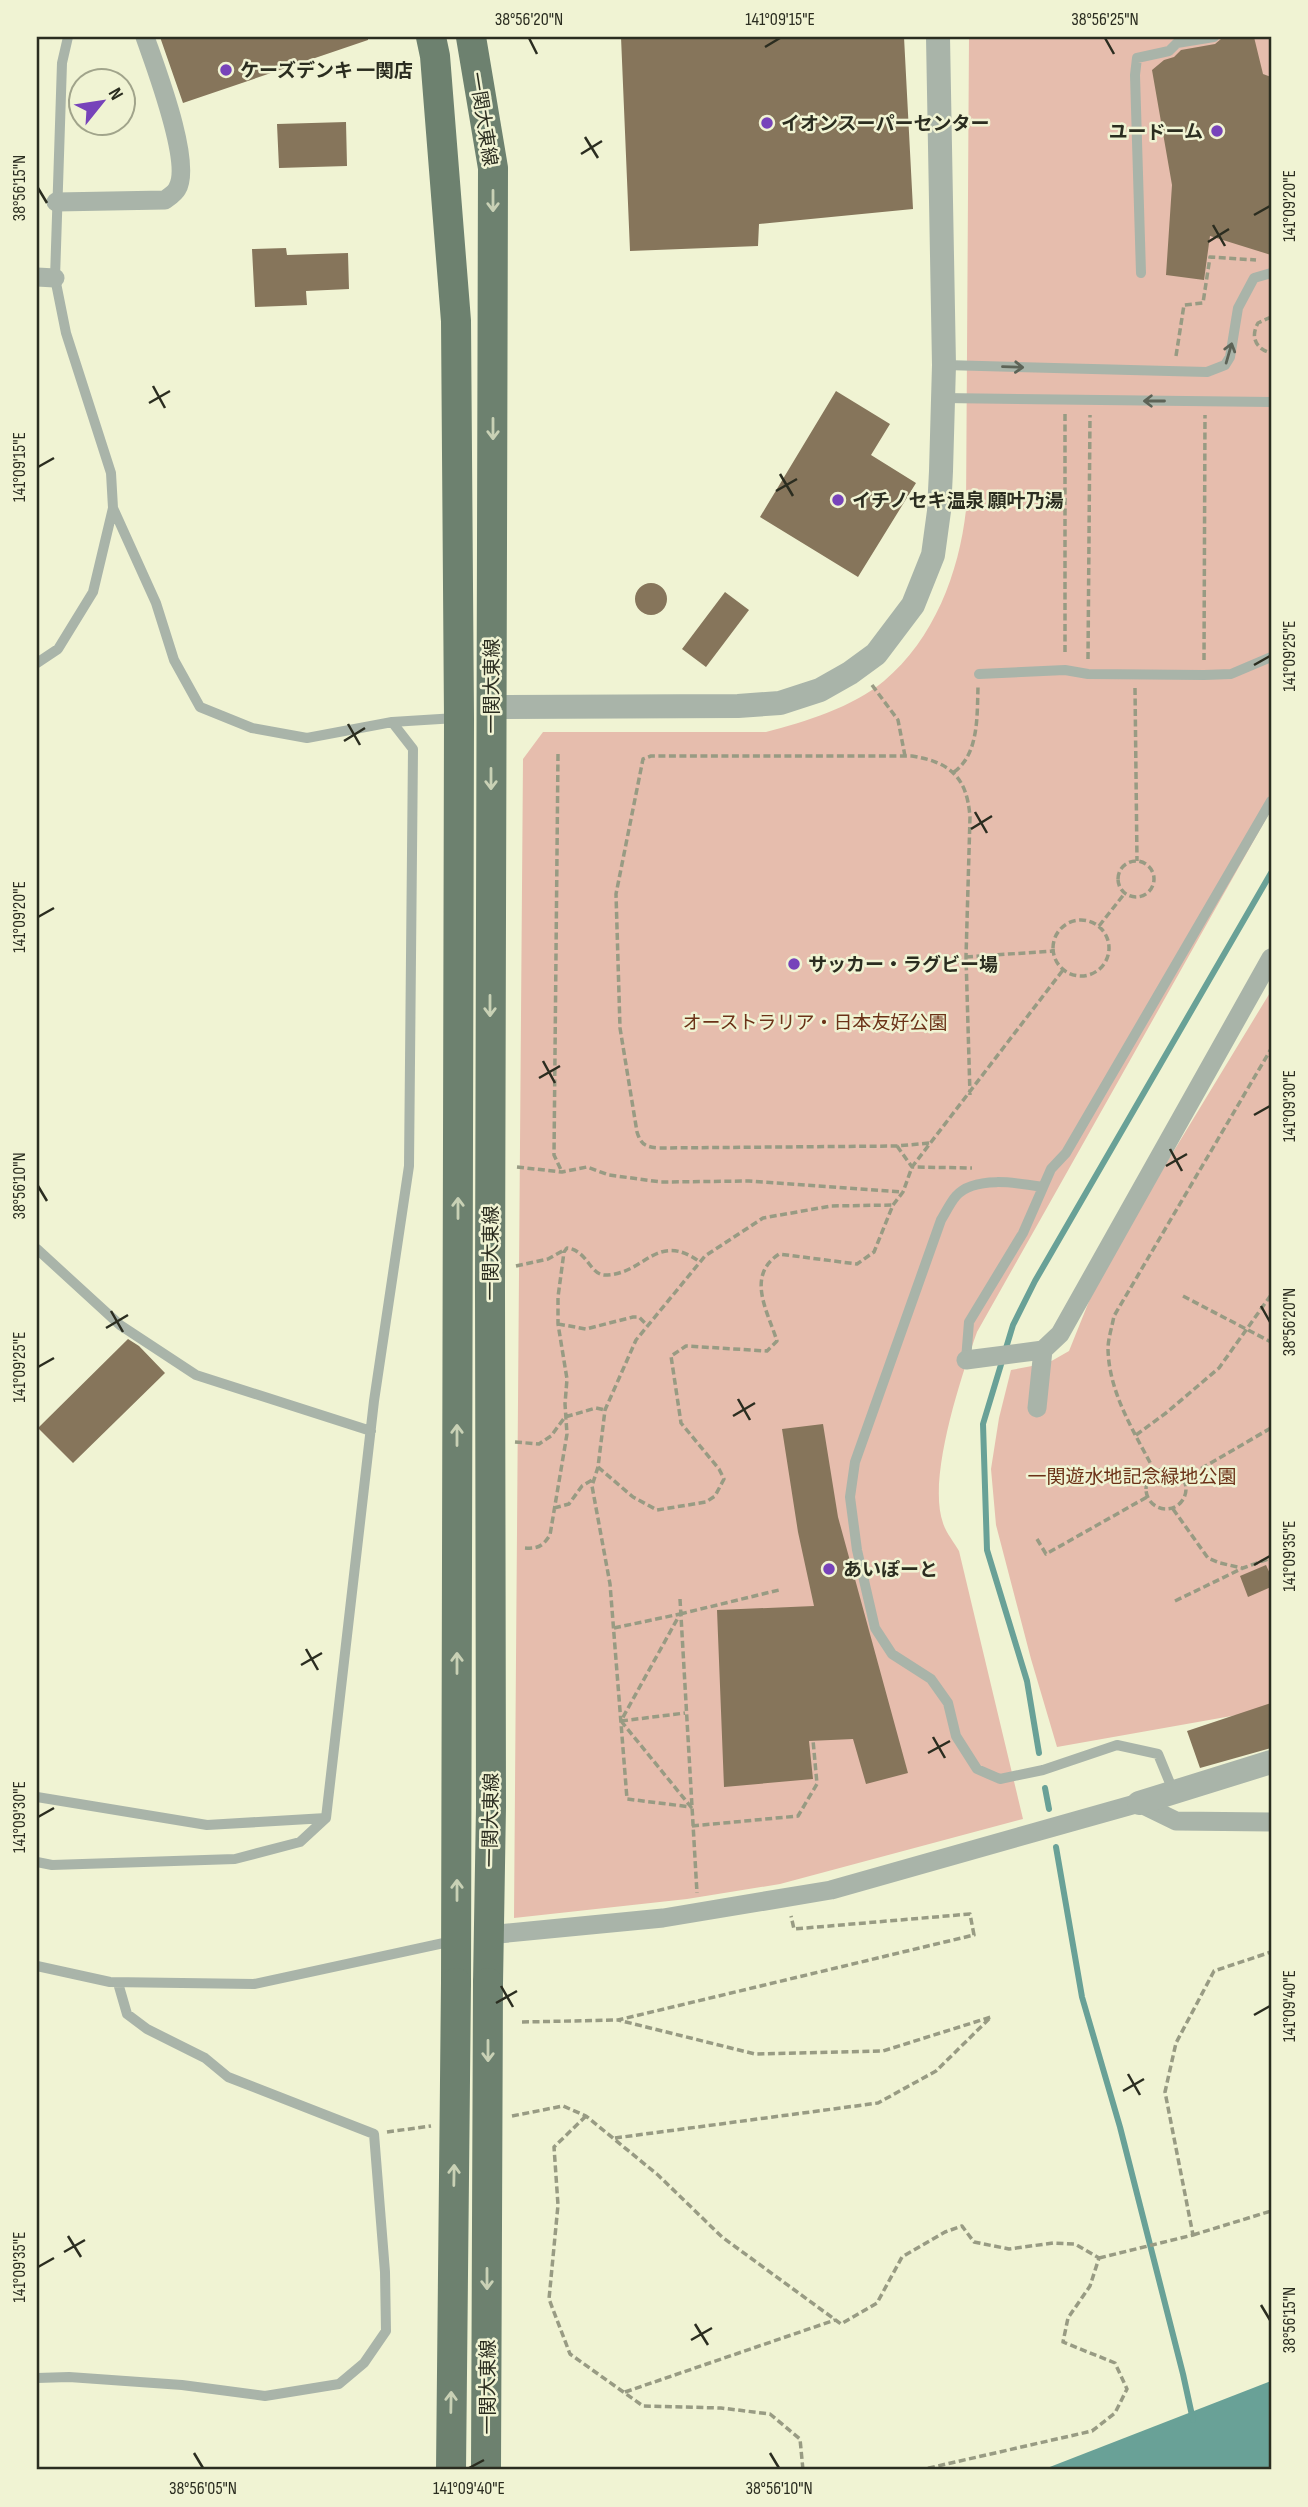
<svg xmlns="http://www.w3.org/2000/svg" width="1308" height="2507" viewBox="0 0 1308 2507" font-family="'Sofia Sans Condensed','Noto Sans JP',sans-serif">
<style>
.green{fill:#e6bdad}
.water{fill:#69a197}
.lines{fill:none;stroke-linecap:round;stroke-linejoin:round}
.stream{stroke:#69a197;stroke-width:6}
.building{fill:#86755b}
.path{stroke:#989b83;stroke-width:3.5;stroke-dasharray:7 3.5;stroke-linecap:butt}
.service{stroke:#a9b4a9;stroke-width:10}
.minor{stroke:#a9b4a9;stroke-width:19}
.tertiary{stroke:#a9b4a9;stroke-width:24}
.primary{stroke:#6d816f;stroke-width:30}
.primary-bridge{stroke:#6d816f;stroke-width:30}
.oneway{stroke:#c9d1b5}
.oneway2{stroke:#5d6357}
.ticks{fill:none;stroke:#2b2d20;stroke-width:2.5}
.poi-dot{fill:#7743ba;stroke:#f0f3d3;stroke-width:2.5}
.labels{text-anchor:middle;stroke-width:5;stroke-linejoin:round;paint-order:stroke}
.poi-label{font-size:19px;font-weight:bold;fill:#2b2d20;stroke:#f0f3d3;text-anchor:start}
.street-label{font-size:19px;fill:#2b2d20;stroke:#f0f3d3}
.park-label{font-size:19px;fill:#6c3218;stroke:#f0f3d3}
.neatline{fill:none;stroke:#2b2d20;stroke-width:2.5}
.ticks-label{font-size:18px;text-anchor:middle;fill:#2b2d20}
</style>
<rect width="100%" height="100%" fill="#f0f3d3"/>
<path class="green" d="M969 37H1271V810L977 1332C961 1377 927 1479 943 1523 946 1533 954 1542 959 1551L1023 1819 780 1884 687 1899 514 1918 523 759 543 732H766C805 722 853 707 884 681 934 639 959 573 966 510Z
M1271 991V1709L1057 1747 1031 1659 996 1525 991 1469 999 1418 1011 1370 1048 1363 1069 1351 1102 1269Z"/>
<path class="water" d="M1271 2381V2470H1042Z"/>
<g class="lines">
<path class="stream" d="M1039 1753 1027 1681 987 1550 983 1424 1013 1325 1035 1281 1271 873
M1045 1788 1049 1809
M1056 1847 1082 1997 1120 2127 1183 2374 1193 2420"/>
</g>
<path class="building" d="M160 37H368V40L183 103Z
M621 37H904L913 209 759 224 758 246 630 251Z
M1237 37H1254L1263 74 1271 77V255L1210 236 1204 280 1166 275 1172 185 1152 70 1164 60 1174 57 1181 50 1215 44 1221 39Z
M346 122 347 166 279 168 277 124Z
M286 248 287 255 348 253 349 289 306 291 307 305 255 307 252 249Z
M836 391 890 424 871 455 916 483 858 577 760 517Z
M635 599a16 16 0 1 1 32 0a16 16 0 1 1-32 0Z
M725 592 749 610 706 667 682 649Z
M128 1339 139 1346 165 1373 73 1463 38 1428Z
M823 1424 838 1517 908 1773 866 1784 853 1739 809 1741 813 1779 724 1787 717 1610 814 1606 798 1532 782 1429Z
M1266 1565 1271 1576V1587L1248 1597 1240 1576Z
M1271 1703V1748L1200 1768 1187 1731Z"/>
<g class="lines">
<path class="path" d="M1271 317 1258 323C1250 337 1256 349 1271 353
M1176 356 1184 305 1203 303 1210 257 1256 260
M1065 414V655
M1088 659 1090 415
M1204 660 1205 415
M872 685 898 720 905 756
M1135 688 1137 861
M558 754 554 1155 562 1172
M954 772C979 754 977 716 978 687
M1118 879a18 18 0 1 1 36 0a18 18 0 1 1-36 0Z
M1053 948a28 28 0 1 1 56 0a28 28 0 1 1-56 0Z
M1099 926 1125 893
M966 957 1053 951
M929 1143 897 1146 659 1148C646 1147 641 1145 637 1132L620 1028 616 894 643 759 651 756H912C950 762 967 777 970 817L966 957 970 1095
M897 1146 912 1167 972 1168
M517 1167 562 1172 587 1167 609 1175 661 1182 749 1181 903 1192
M516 1266 548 1259 566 1249
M1183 1296 1271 1342
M558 1324 586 1329 633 1317H639L646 1324
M1136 1435 1166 1413 1219 1368 1271 1295
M515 1442 539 1444 551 1436 565 1417 596 1408 605 1410
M598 1467 633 1497 657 1510 706 1502 715 1496 724 1479 719 1469 681 1423 671 1356 686 1346 767 1351 777 1341C767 1310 746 1276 779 1254L857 1264 874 1252 893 1205 903 1192 912 1167 1063 970
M1146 1489a20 20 0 1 1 40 0a20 20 0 1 1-40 0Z
M1155 1472C1135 1433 1109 1394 1108 1349 1108 1339 1112 1327 1114 1316L1271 1049
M1183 1479 1271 1428
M554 1508 569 1504 582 1486 594 1479
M1173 1509 1208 1558 1220 1563 1242 1568
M1037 1539 1046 1554 1147 1497
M525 1548C538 1549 543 1546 550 1535L567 1434 565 1404 567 1379 558 1324V1297L564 1252 567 1248C587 1250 590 1275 605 1275 645 1275 656 1230 700 1262
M680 1599 697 1893
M1175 1601 1243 1568 1271 1558
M680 1614 779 1590
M614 1628 680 1614 622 1719
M621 1721 691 1807 627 1799 610 1584 592 1486 598 1467 605 1410 636 1340 705 1256 763 1218 831 1206 893 1205
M621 1721 685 1713
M692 1826 798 1816 817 1784 813 1740
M522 2022 618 2020 974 1935 970 1914 794 1929 791 1916
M512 2116 563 2106 586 2116 658 2175 722 2237 841 2324 877 2303 902 2257 945 2232 962 2226 974 2242 1009 2249 1053 2243 1075 2244 1099 2258 1090 2286 1068 2318 1063 2342 1115 2363 1127 2389 1115 2413 1092 2431 920 2470
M586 2116 554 2147 558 2205 549 2299 570 2354 643 2406 721 2408 770 2414 800 2439 803 2470
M387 2132 431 2126
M615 2138 878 2103 936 2071 991 2017 883 2051 755 2054 618 2020
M1193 2235 1271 2211
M1099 2258 1193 2235 1165 2092 1176 2043 1214 1971 1271 1952
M625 2392 835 2320"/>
<path class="service" d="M1141 273 1135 75 1137 58 1169 51 1177 43 1214 37
M945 365 1207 372 1225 365 1230 357 1238 308 1254 278 1271 273
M943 398 1271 402
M113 508 156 603 174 660 200 707 252 728 307 738 392 722
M37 663 58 649 93 592 113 508 111 473 66 333 55 278 62 63 68 37
M979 674 1065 670 1088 674 1204 675 1231 674 1271 657
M1043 1187C1019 1183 974 1175 956 1196 950 1203 946 1212 941 1220L855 1462 850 1497 857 1550 875 1628 892 1654 931 1679 948 1703 956 1736 977 1769 1000 1779 1043 1770 1117 1745 1158 1754 1174 1793
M37 1249 120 1325 196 1375 371 1431
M966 1360 969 1322 1023 1233 1051 1169 1066 1153 1271 801
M37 1797 207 1825 326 1818 374 1401 409 1166 413 749 392 722 456 718
M37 1862 52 1865 235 1859 300 1842 326 1818
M37 1966 110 1982 254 1984 453 1941
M37 2378 69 2377 182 2385 265 2396 339 2384 364 2363 386 2331 385 2272 374 2134 228 2077 205 2058 147 2029 127 2014 118 1983"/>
<path class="minor" d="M56 202 165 200C169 197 175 193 177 189 193 164 155 66 145 37
M37 277 55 278
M966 1360 1043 1350 1060 1334 1271 958
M1037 1408 1043 1350
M488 1935 663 1918 831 1890 1139 1803 1176 1821 1271 1822"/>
<path class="tertiary" d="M491 707 738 706 780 703 820 690 850 673 876 654 913 605 933 555 939 511 941 471 944 365 938 37
M1139 1803 1271 1762"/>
<path class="primary" d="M431 37 435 56 456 321 459 718 456 1983
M471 37 493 168 490 1289 491 1807 488 1983"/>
<path class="primary-bridge" d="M451 2470 456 1983
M486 2470 488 1983"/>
</g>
<defs><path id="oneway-shaft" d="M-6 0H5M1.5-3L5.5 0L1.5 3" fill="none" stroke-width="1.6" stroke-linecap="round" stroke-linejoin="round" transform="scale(1.75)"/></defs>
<g class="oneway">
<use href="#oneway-shaft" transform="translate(493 201) rotate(90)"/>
<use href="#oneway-shaft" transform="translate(493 429) rotate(90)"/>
<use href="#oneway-shaft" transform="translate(491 779) rotate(90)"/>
<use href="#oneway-shaft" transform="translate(490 1006) rotate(90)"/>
<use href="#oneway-shaft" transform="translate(458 1208) rotate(-90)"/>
<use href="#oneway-shaft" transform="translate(457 1435) rotate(-90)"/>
<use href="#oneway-shaft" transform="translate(457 1663) rotate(-90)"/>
<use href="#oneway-shaft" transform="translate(457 1890) rotate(-90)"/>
<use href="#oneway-shaft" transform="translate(488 2051) rotate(90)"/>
<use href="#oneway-shaft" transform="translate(454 2175) rotate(-89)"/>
<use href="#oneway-shaft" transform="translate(487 2279) rotate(90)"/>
<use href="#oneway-shaft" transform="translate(451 2402) rotate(-89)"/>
</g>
<g class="oneway2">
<use href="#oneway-shaft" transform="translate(1229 353) rotate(-74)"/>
<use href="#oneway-shaft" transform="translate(1013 367) rotate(2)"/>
<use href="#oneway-shaft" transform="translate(1154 401) rotate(-180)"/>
</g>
<path class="ticks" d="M529 38 537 54M1105 38 1114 54M765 47 780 38M585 137 598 158M581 154 602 141M38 188 47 203M1254 215 1270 206M1213 225 1225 246M1208 242 1229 229M153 386 165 408M149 403 170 391M38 467 54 458M780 474 793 496M776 491 797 479M1254 665 1270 656M348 724 360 745M344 741 365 728M975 812 987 833M971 829 992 816M38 917 54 908M543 1061 555 1083M539 1078 560 1066M1254 1115 1270 1106M1170 1149 1182 1171M1166 1166 1187 1154M38 1186 47 1201M1261 1306 1270 1322M111 1311 123 1332M106 1328 128 1315M38 1367 54 1358M738 1399 750 1420M733 1416 755 1403M1254 1565 1270 1556M306 1649 318 1670M301 1665 322 1653M933 1737 945 1758M928 1753 950 1741M38 1817 54 1808M501 1986 513 2007M496 2003 517 1991M1254 2015 1270 2006M1128 2074 1140 2095M1123 2091 1144 2079M68 2236 81 2257M64 2252 85 2240M38 2267 54 2258M1261 2305 1270 2320M695 2324 708 2345M691 2340 712 2328M194 2453 203 2468M770 2453 779 2468M469 2468 484 2460"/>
<g class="poi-dot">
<circle cx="226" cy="70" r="7"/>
<circle cx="767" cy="123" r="7"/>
<circle cx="1217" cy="131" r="7"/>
<circle cx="838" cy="500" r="7"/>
<circle cx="794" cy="964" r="7"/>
<circle cx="829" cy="1569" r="7"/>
</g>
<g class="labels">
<g class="poi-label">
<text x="240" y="77">ケーズデンキ 一関店</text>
<text x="781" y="130">イオンスーパーセンター</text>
<text x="1203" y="138" text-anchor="end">ユードーム</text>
<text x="852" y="507">イチノセキ温泉 願叶乃湯</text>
<text x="808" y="971">サッカー・ラグビー場</text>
<text x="843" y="1576">あいぽーと</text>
</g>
<g class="street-label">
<text transform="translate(484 119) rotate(81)" y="7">一関大東線</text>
<text transform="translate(491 686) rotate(-90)" y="7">一関大東線</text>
<text transform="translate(490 1253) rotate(-90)" y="7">一関大東線</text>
<text transform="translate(490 1820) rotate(-89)" y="7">一関大東線</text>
<text transform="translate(487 2387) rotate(-90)" y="7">一関大東線</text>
</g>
<g class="park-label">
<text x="815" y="1029">オーストラリア・日本友好公園</text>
<text x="1132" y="1483">一関遊水地記念緑地公園</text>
</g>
</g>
<rect width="1308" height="2507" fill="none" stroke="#f0f3d3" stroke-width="77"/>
<g transform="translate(102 102) rotate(60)"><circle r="33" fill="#f0f3d3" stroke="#a1a48b" stroke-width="2"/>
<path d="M0-5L12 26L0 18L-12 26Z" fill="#7743ba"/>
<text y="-10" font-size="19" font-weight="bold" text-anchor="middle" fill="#2b2d20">N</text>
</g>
<rect x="38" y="38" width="1232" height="2430" class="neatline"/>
<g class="ticks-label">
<text x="529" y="25">38°56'20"N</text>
<text x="780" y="25">141°09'15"E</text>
<text x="1105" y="25">38°56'25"N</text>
<text transform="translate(19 188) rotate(-90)" y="6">38°56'15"N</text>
<text transform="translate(1289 206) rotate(-90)" y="6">141°09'20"E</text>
<text transform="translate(19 467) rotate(-90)" y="6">141°09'15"E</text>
<text transform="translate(1289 656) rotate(-90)" y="6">141°09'25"E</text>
<text transform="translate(19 917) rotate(-90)" y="6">141°09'20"E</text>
<text transform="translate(1289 1106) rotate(-90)" y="6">141°09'30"E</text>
<text transform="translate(19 1186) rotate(-90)" y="6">38°56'10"N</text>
<text transform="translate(1289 1322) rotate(-90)" y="6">38°56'20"N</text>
<text transform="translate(19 1367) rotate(-90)" y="6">141°09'25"E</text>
<text transform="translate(1289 1556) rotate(-90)" y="6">141°09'35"E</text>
<text transform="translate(19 1817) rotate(-90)" y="6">141°09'30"E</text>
<text transform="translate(1289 2006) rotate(-90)" y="6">141°09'40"E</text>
<text transform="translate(19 2267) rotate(-90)" y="6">141°09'35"E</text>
<text transform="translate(1289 2320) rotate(-90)" y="6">38°56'15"N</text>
<text x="203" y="2494">38°56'05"N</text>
<text x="469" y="2494">141°09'40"E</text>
<text x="779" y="2494">38°56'10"N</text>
</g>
</svg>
